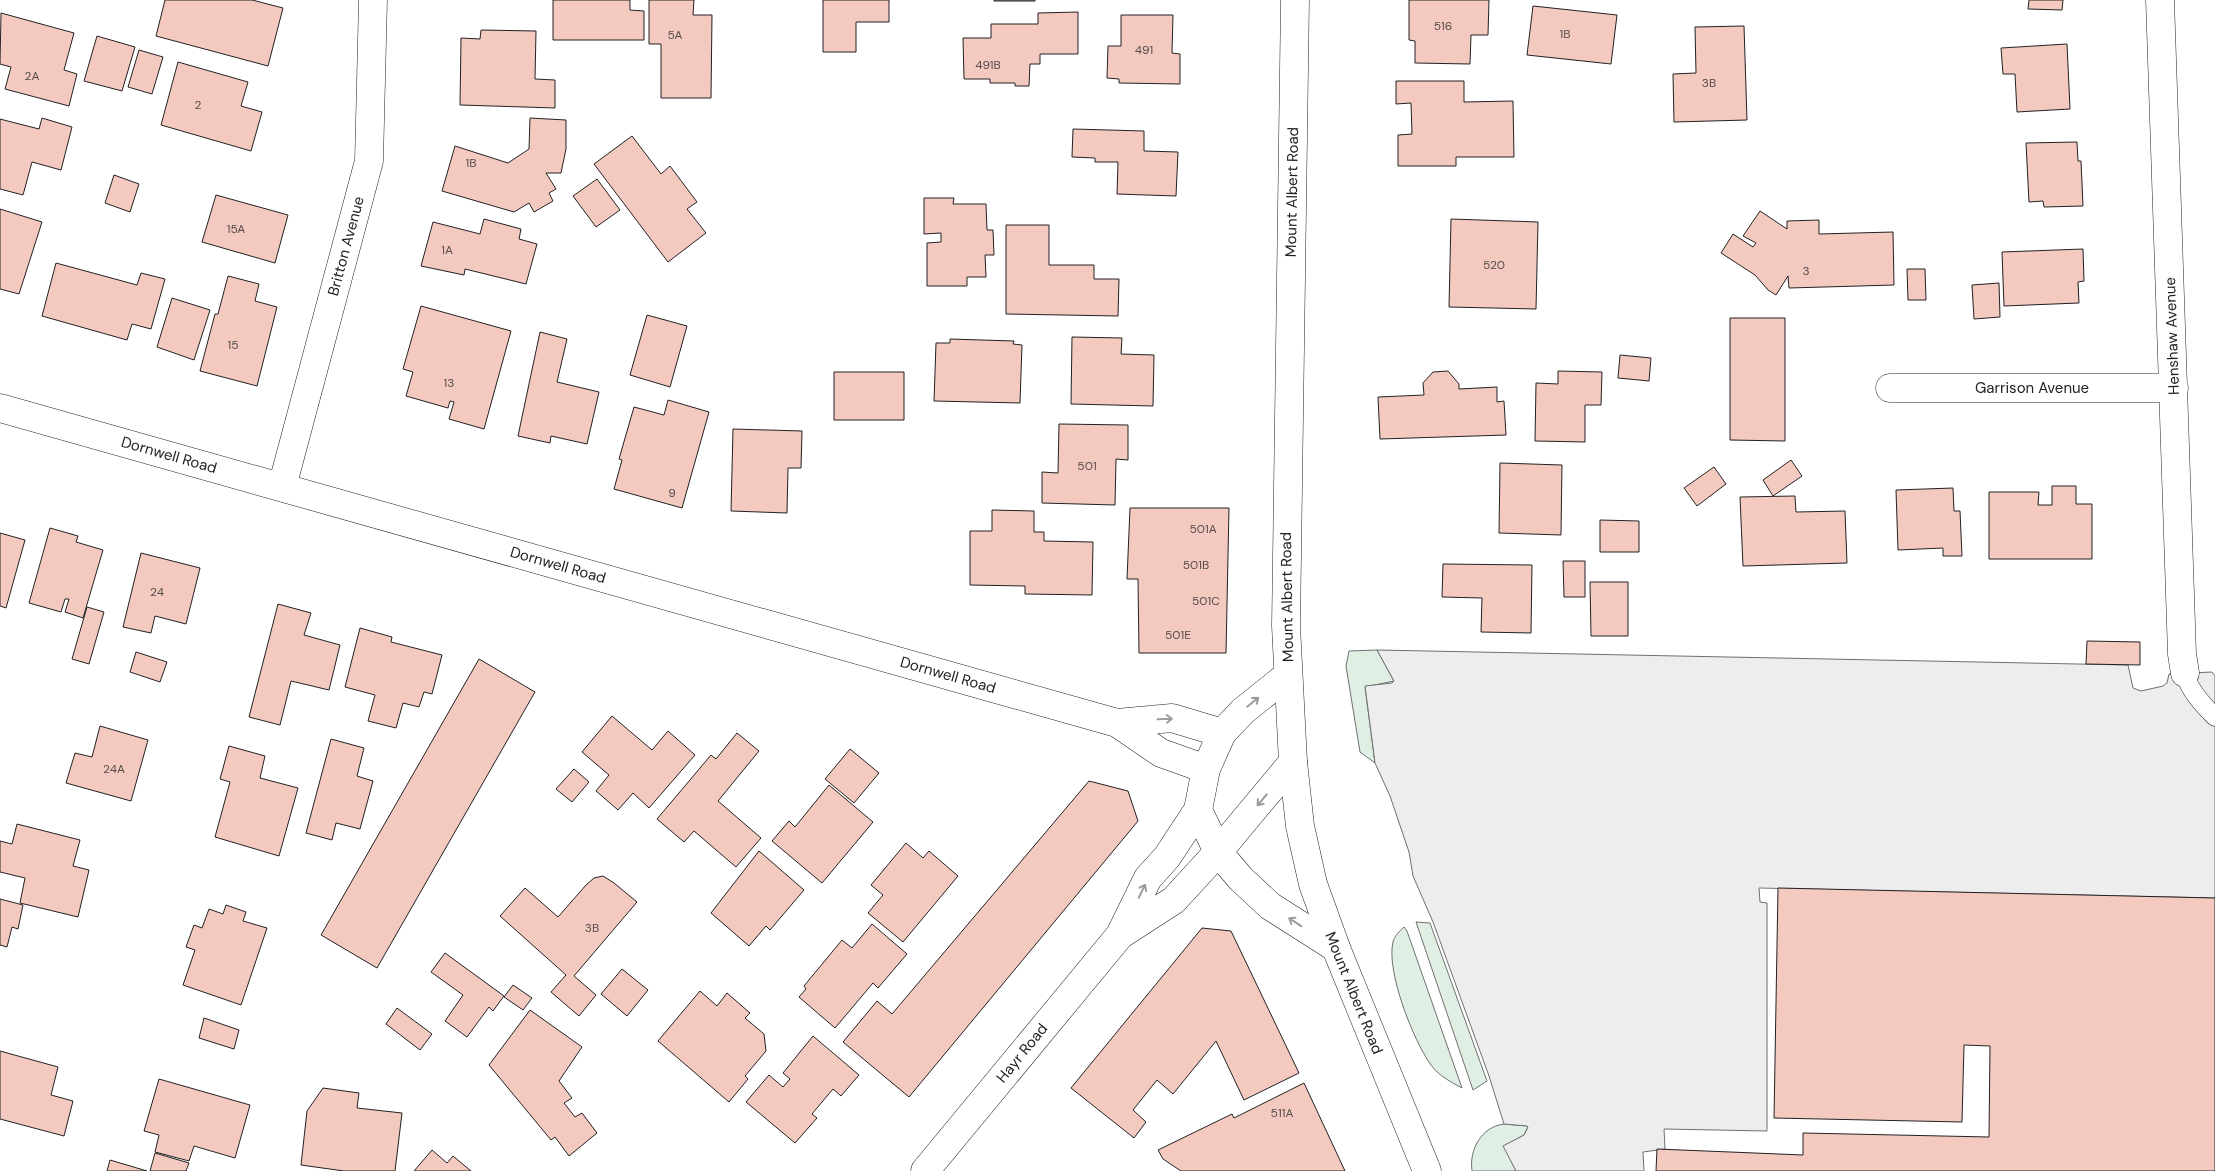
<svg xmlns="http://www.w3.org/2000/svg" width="2215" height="1171" viewBox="0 0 2215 1171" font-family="'DM Sans',sans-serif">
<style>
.green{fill:#e0efe3;stroke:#6f6f6f}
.parking{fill:#ededed;stroke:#6f6f6f}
.building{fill:#f3c9c0;stroke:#222}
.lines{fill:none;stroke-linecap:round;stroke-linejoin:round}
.service-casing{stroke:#222;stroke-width:19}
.minor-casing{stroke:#222;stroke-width:29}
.secondary-casing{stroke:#222;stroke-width:29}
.primary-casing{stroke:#222;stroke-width:29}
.service{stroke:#fff;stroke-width:18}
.minor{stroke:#fff;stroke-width:28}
.secondary{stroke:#fff;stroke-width:28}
.primary{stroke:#fff;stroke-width:28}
.oneway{stroke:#9c9c9c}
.labels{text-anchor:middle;stroke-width:4;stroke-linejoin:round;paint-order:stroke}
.number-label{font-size:12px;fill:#564c4a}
.street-label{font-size:15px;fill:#222;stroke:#fff}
</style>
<rect width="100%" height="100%" fill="#fff"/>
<path class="green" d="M1377 650 1394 681 1365 687 1375 763 1360 752 1346 666 1349 651Z
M1416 922 1430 923 1487 1081 1473 1090Z
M1404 927 1407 931 1462 1088C1451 1082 1439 1076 1431 1065 1413 1040 1386 971 1393 942 1394 936 1400 931 1404 927Z
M1504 1124 1527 1126 1528 1127 1524 1135 1504 1146 1516 1171H1472C1469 1150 1481 1127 1504 1124Z"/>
<path class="parking" d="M1377 650 2128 665 2133 688 2141 691 2163 686 2167 683 2169 674 2212 672 2215 676V898L1759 888 1760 902 1767 903V1131L1664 1129 1665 1149 1643 1152 1644 1171H1516L1503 1146 1524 1135 1528 1127 1527 1126 1504 1124 1489 1076 1433 922 1413 876 1409 852 1390 796 1375 763 1365 686 1392 683 1394 681Z"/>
<path class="building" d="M165 0H252L283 8 268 66 156 36Z
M553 0H630V10L644 11V40H553Z
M649 0H694L693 15H712L711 98H661V44H649Z
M823 0H889V22H856V52H823Z
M994 0H1035V1H994Z
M1409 0H1489L1488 35H1471L1470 64 1415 63V41L1409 40Z
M2029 0H2063L2062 10 2028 9Z
M1533 6 1617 15 1611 64 1527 55Z
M1078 12V54H1040V64H1030L1029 86H1015V83H990V79H964L963 38H991V24H1038V13Z
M1 13 74 33 64 70 77 74 69 106 5 89 11 67 0 64Z
M1121 15H1173L1172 53 1180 54V84L1119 83V79L1107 78 1108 46H1121Z
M1744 26 1747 120 1674 122 1673 74 1696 73 1695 27Z
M481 30 536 31 535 79 555 80V108L460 105 461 38 480 39Z
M97 36 135 47 122 91 84 81Z
M2067 44 2070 109 2017 112 2015 74H2003L2001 48Z
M139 50 163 57 152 94 128 87Z
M178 62 248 82 241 106 262 112 251 151 161 125Z
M1396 81H1464V102L1513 101 1514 157H1456V166H1398V135L1412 134 1411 103 1396 104Z
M42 118 72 127 61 170 32 162 23 195 0 189V119L39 129Z
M530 118 566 120V149L561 173H546L556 189 549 193 553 201 534 212 529 203 514 212 442 191 455 146 508 163 529 149Z
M1073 129 1144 131V151L1178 152 1176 196 1117 194 1118 162H1095V158L1072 157Z
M632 136 661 174 670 166 697 202 687 209 706 233 668 262 594 164Z
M2077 142 2078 161H2081L2083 206 2044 207 2043 201 2029 202 2026 143Z
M114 175 139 184 130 212 105 203Z
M597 179 620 210 596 227 573 196Z
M216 195 288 215 275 263 202 242Z
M924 198H954L953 204H986L987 230H993L994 255H985L986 277H967V286H927V243L941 242V233L924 234Z
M0 209 42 222 19 294 0 289Z
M1760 211 1787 229V221L1819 220V234L1893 232 1894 285 1789 288 1788 276 1776 295 1768 290 1755 275 1721 253 1733 234 1753 247 1756 243 1743 236Z
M484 219 521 229 519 239 537 244 526 284 465 269 464 275 421 266 433 222 480 234Z
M1451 219 1538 222 1536 309 1449 307Z
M1006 225H1049V265H1094V279H1119L1118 316 1006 314Z
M2083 249 2084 281 2078 282 2079 303 2004 306 2002 252Z
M56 263 137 285 141 273 165 279 151 329 132 324 127 340 42 316Z
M1907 269H1925L1926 300H1908Z
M228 276 259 284 255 301 277 307 257 386 200 371 215 314H218Z
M1999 283 2000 317 1974 319 1972 285Z
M172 298 210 310 194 360 157 347Z
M421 306 511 331 484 429 449 419 454 402 450 401 448 408 406 396 413 372 403 369Z
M647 315 687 326 670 387 630 375Z
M1730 318H1785V441L1730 440Z
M540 332 567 339 557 382 599 392 587 444 551 436 550 443 518 436Z
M1072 337 1122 338 1121 354 1154 355 1153 406 1071 404Z
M950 339 1014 341 1013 344 1022 345 1020 403 934 401 936 343H950Z
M1620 355 1651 358 1649 381 1618 378Z
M1448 371 1459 384V389L1497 387V402L1504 401 1506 435 1380 439 1378 397 1424 395 1423 383 1433 372Z
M1558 371 1602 372 1601 405H1585V442L1535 441 1536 383 1558 384Z
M834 372H904V420H834Z
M668 400 709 412 682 508 614 489 622 460 619 459 634 407 664 415Z
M1059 424 1128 425V460L1116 459 1115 505 1042 503V472L1058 473Z
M733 429 802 431 801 468H788L787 513 731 511Z
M1791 460 1802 476 1773 496 1763 480Z
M1500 463 1562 465 1561 535 1499 533Z
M1714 467 1726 484 1697 506 1684 488Z
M2052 486H2076V504H2092V559H1989V492H2039L2038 505H2052Z
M1953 488 1954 511H1960L1962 556H1943V548L1898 550 1896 490Z
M1795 496 1796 512 1845 511 1847 563 1743 566 1740 497Z
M1130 508H1229L1226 653H1139L1138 579H1127Z
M992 510 1034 511V532H1044V541L1093 542 1092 595 1025 594V586L970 585V531H992Z
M1600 520 1639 521V552H1600Z
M50 528 78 536 76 542 103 550 83 618 65 612 69 599H65L61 612 29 603Z
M0 533 25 540 6 608 0 606Z
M141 553 200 568 186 624 155 616 151 633 123 627Z
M1563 561H1585V597H1564Z
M1443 564 1532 565 1531 633 1481 632 1482 598 1442 597Z
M1590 582H1628V636H1591Z
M278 604 311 613 304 635 340 645 329 690 291 681 280 725 249 717Z
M87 607 104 612 89 664 72 659Z
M360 628 392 637 391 642 442 655 432 694 424 692 419 707 403 703 396 728 368 721 375 695 345 687Z
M2087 641 2140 642V665L2086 664Z
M136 652 167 662 160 682 130 672Z
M479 659 535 692 377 968 321 935Z
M612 716 652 750 668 731 695 755 649 808 633 793 618 810 596 791 609 775 582 752Z
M100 726 148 740 131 801 66 783 75 753 92 757Z
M737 733 759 751 718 801 761 838 736 867 694 831 684 842 657 819 711 755 716 759Z
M331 739 364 748 357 776 373 781 360 829 336 823 332 840 306 833Z
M229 746 265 756 260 778 298 788 279 856 215 837 230 782 220 779Z
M850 749 879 773 854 803 825 779Z
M574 769 589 782 572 802 556 789Z
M1089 781 1128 791 1138 821 909 1097 843 1042 877 1001 892 1014Z
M829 785 873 822 822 883 772 841 789 821 795 827Z
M17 824 80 840 73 866 89 870 78 917 20 903 25 878 0 872V841L12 844Z
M906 843 923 858 929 851 958 876 903 942 868 913 883 895 871 885Z
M759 851 804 890 770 930 766 926 749 946 711 913Z
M603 876 614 883 637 902 574 976 596 995 579 1016 551 992 566 975 500 916 525 888 558 917 586 885 594 878Z
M1778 888 2215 898V1171H1656L1657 1149 1803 1155V1133L1989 1137 1990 1046 1964 1045 1962 1122 1774 1118Z
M0 899 23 905 18 929 12 927 7 947 0 945Z
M226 905 246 912 243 921 267 928 241 1005 183 985 195 950 186 947 194 925 202 928 209 909 223 914Z
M872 924 907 954 878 988 873 983 835 1028 799 997 806 989 804 986 842 940 852 948Z
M1202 928 1231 931 1299 1073 1244 1100 1216 1041 1173 1094 1157 1080 1133 1110 1146 1122 1134 1138 1071 1088Z
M445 953 504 996 493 1011 489 1007 467 1037 445 1021 463 995 431 972Z
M622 969 648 990 627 1016 601 994Z
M513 985 532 998 523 1010 504 997Z
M700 991 717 1006 727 993 750 1013 745 1018 764 1034 766 1051 745 1076 748 1079 729 1102 658 1041Z
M397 1008 432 1034 420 1050 386 1024Z
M530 1010 582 1047 559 1081 572 1098 564 1103 575 1117 582 1113 597 1133 569 1156 555 1137 551 1140 489 1065Z
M204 1018 239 1030 234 1049 199 1038Z
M813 1036 859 1075 841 1096 833 1089 812 1114 817 1118 795 1143 746 1102 769 1075 783 1087 790 1079 783 1073Z
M0 1051 58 1067 51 1095 73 1101 64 1136 0 1119Z
M159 1079 250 1105 235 1158 194 1146 189 1161 155 1152 159 1135 144 1131Z
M1304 1083 1345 1171H1181L1163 1159 1158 1150 1232 1114 1234 1118Z
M323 1088 359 1093 357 1108 402 1113 395 1171H344L301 1165 307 1111Z
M432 1150 447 1163 453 1156 471 1171H414Z
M155 1153 189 1163 186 1171H150Z
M110 1160 147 1171H107Z"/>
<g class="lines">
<defs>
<path id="service" d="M2185 673C2188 689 2203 705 2215 717"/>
<path id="minor" d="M2160 0 2182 654 2185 673
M1890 388H2174
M0 408 1117 723 1161 753 1206 769
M282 487 369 161 373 0
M1117 723 1172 718 1222 733"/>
<path id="secondary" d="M1288 675 1243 711 1222 733 1206 769 1198 810 1218 852 1241 879 1270 906 1336 948
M1120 935 1174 900 1218 852 1293 762
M925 1171 1120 935 1148 878 1167 857 1198 810"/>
<path id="primary" d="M1295 0 1286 626 1293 762 1300 826 1313 884 1336 948 1427 1171"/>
</defs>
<use href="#service" class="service-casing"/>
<use href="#minor" class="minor-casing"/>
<use href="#secondary" class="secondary-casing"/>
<use href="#primary" class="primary-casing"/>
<use href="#service" class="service"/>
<use href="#minor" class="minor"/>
<use href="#secondary" class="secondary"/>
<use href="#primary" class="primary"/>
</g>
<defs><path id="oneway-shaft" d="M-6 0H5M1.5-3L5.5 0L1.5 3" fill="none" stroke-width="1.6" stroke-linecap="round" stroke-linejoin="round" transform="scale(1.25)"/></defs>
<g class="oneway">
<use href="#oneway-shaft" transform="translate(1253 702) rotate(-39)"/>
<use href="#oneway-shaft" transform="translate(1165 719) rotate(-2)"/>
<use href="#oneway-shaft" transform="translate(1262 800) rotate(130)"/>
<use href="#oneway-shaft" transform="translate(1142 891) rotate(-64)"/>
<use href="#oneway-shaft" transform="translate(1295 922) rotate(-147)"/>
</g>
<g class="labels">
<g class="number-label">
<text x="1443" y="30">516</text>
<text x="1565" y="38">1B</text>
<text x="675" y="39">5A</text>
<text x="1144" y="54">491</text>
<text x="988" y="69">491B</text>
<text x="32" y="80">2A</text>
<text x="1709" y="87">3B</text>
<text x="198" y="109">2</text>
<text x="471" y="167">1B</text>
<text x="236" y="233">15A</text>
<text x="447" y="254">1A</text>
<text x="1494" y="269">520</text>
<text x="1806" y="275">3</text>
<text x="233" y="349">15</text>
<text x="449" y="387">13</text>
<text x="1087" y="470">501</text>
<text x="672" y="497">9</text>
<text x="1203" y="533">501A</text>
<text x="1196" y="569">501B</text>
<text x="157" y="596">24</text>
<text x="1206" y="605">501C</text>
<text x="1178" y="639">501E</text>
<text x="114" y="773">24A</text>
<text x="592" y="932">3B</text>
<text x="1282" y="1117">511A</text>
</g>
<g class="street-label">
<text transform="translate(1292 192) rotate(-89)" y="5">Mount Albert Road</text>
<text transform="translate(346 246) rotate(-75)" y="5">Britton Avenue</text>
<text transform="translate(2172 336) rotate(-92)" y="5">Henshaw Avenue</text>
<text x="2032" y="393">Garrison Avenue</text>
<text transform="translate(169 455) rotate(16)" y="5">Dornwell Road</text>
<text transform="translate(558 565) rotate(16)" y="5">Dornwell Road</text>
<text transform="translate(1287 597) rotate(-91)" y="5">Mount Albert Road</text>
<text transform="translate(948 675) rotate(16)" y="5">Dornwell Road</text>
<text transform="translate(1354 993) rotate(68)" y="5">Mount Albert Road</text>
<text transform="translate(1022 1053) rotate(-51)" y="5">Hayr Road</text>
</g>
</g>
</svg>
